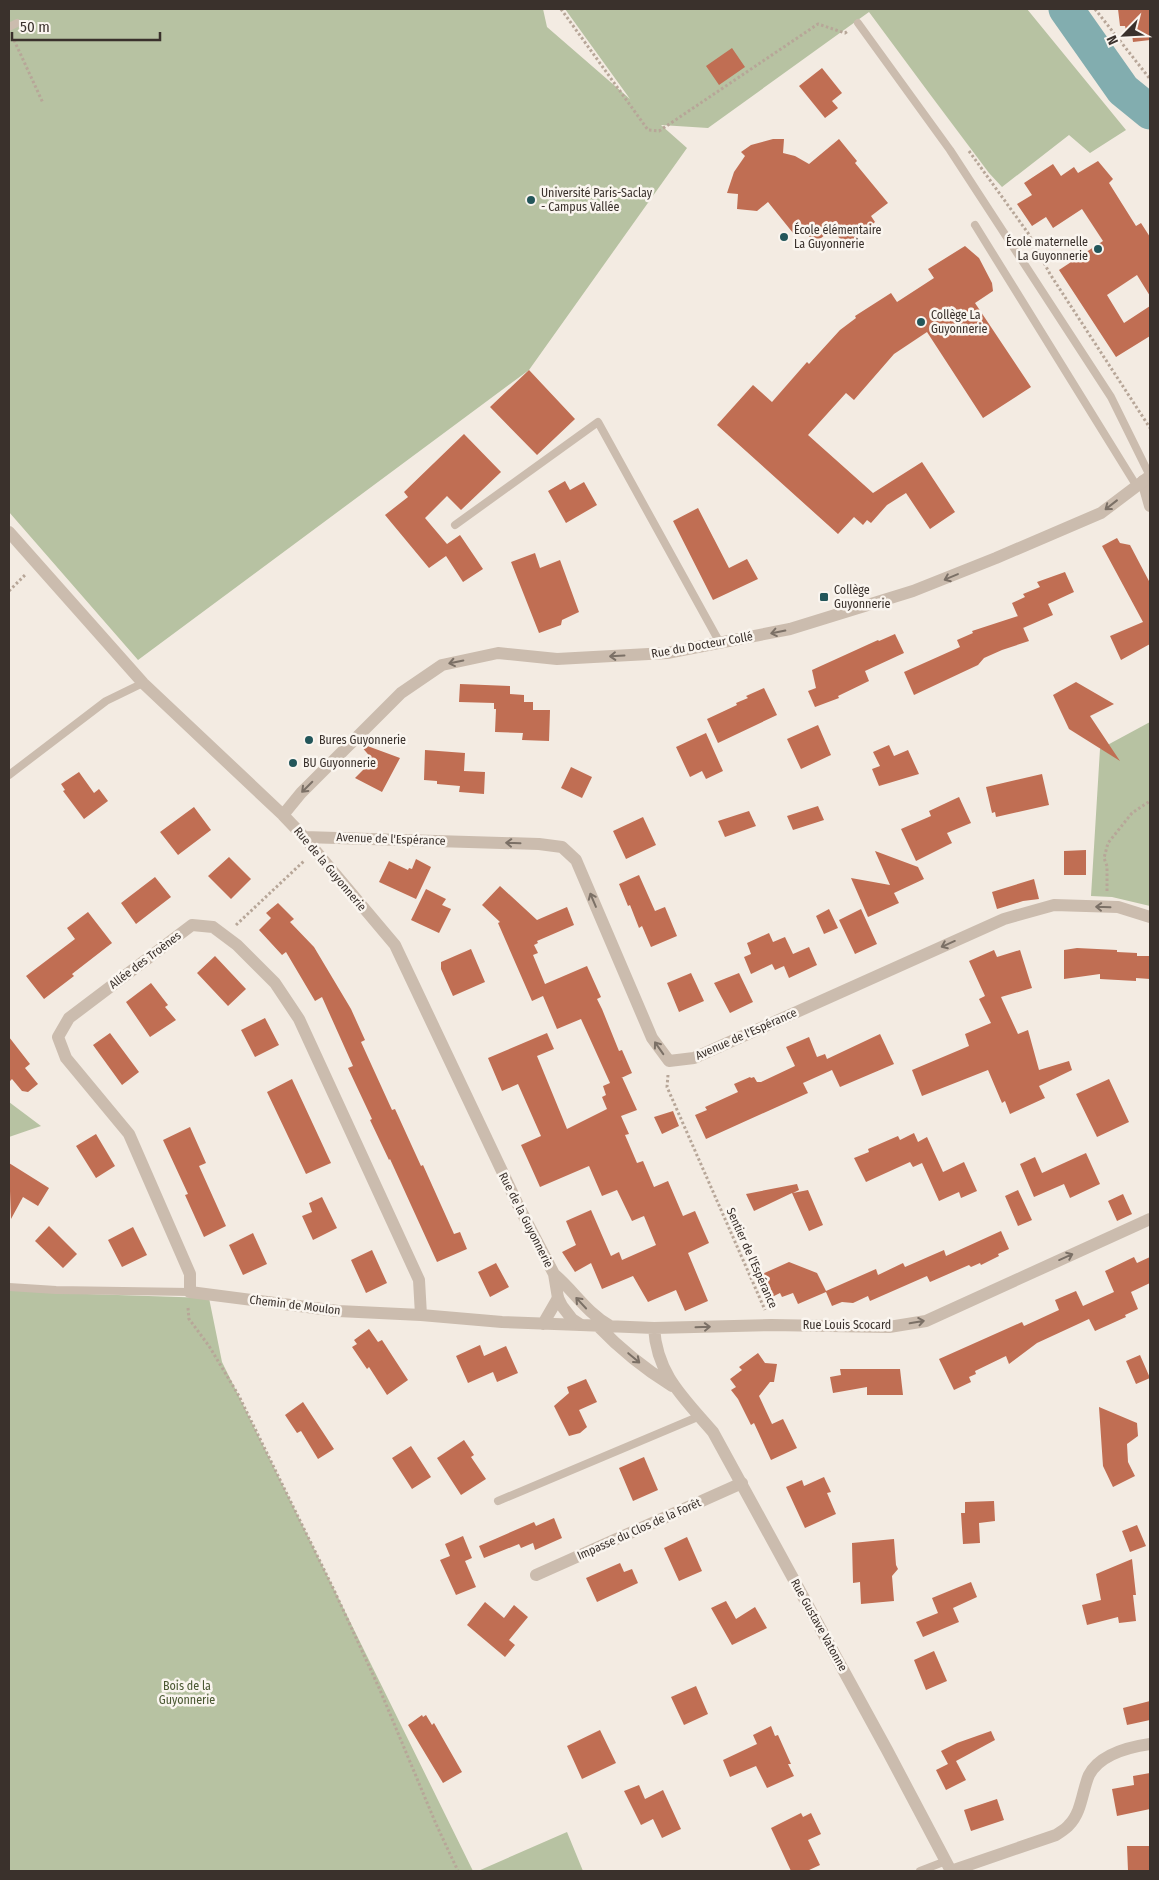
<svg xmlns="http://www.w3.org/2000/svg" width="1159" height="1880" viewBox="0 0 1159 1880" font-family="'Fira Sans Condensed',sans-serif">
<style>
.green{fill:#b7c2a2}
.lines{fill:none;stroke-linecap:round;stroke-linejoin:round}
.river{stroke:#82adaf;stroke-width:35}
.building{fill:#c06e53}
.path{stroke:#b7a698;stroke-width:3;stroke-dasharray:2.5 2.5;stroke-linecap:butt}
.service{stroke:#cbbcae;stroke-width:8}
.minor{stroke:#cbbcae;stroke-width:12}
.tertiary{stroke:#cbbcae;stroke-width:12}
.oneway{stroke:#7b7066}
.poi-dot{fill:#23565a;stroke:#faf5ef;stroke-width:2}
.labels{text-anchor:middle;stroke-width:5;stroke-linejoin:round;paint-order:stroke}
.poi-label{font-size:12px;fill:#3a312c;stroke:#faf5ef;text-anchor:start}
.street-label{font-size:12px;fill:#3a312c;stroke:#faf5ef}
.park-label{font-size:12px;fill:#495731;stroke:#faf5ef}
</style>
<rect width="100%" height="100%" fill="#f3ebe2"/>
<path class="green" d="M9 9H543L547 27 630 99 565 9H1027L1126 130 1090 153 1069 135 1002 187 989 173 929 93 869 12 708 128 661 125 687 148 529 370 138 660 9 512Z
M1150 722V906L1112 897 1091 896 1100 749Z
M9 1102 41 1126 9 1137Z
M9 1288 57 1293 209 1298 222 1362 473 1871H9Z
M567 1832 583 1871H478Z"/>
<g class="lines">
<path class="river" d="M1066 9 1123 90 1150 112"/>
</g>
<path class="building" d="M1118 9H1150V40L1133 42 1132 34H1127L1125 26H1120Z
M732 48 745 67 719 85 706 66Z
M822 68 842 93 832 101 838 108 825 118 799 86Z
M773 139H784L783 153 795 156 809 164 839 139 857 161 855 163 888 203 871 216 875 222 846 246 832 229 815 243 801 227 793 233 768 202 757 211 737 209 738 194 727 193 734 172 745 156 741 152 751 145Z
M1098 161 1113 179 1109 183 1136 226 1141 223 1150 237V296L1137 275 1107 295 1124 323 1150 306V336L1116 357 1059 270 1103 241 1082 209 1053 228 1046 217 1032 226 1017 204 1032 195 1024 183 1053 164 1061 176 1074 167 1078 173Z
M965 246 979 258 992 283 993 291 975 303 1031 387 983 418 927 332 894 354 854 400 846 393 808 435 873 493 922 462 955 512 930 529 906 493 887 505 871 523 867 520 863 525 854 517 838 534 717 425 753 385 772 402 807 362 809 364 840 330 856 318 855 316 891 293 897 302 934 278 928 269Z
M529 370 575 419 537 455 490 407Z
M464 434 501 472 461 510 447 496 425 518 447 544 460 535 483 569 463 582 446 556 429 568 385 515 408 497 404 492Z
M565 481 570 490 584 482 597 505 566 523 548 491Z
M698 508 729 568 747 559 758 579 713 600 673 521Z
M1117 538 1120 543 1130 545 1150 583V644L1121 660 1110 636 1143 622 1102 546Z
M535 553 540 568 560 560 579 612 562 620 561 625 539 633 511 562Z
M1065 572 1074 592 1048 604 1053 615 1023 628 1012 603 1025 597 1023 594 1040 587 1037 582Z
M1018 616 1029 641 1002 650 984 658 978 665 914 695 904 672 960 647 957 640 973 633 972 631Z
M895 634 904 653 865 671 869 681 838 696 839 698 815 707 808 691 816 688 812 670 878 640 879 641Z
M1076 682 1114 704 1090 716 1120 761 1069 729 1053 695Z
M460 684 510 686V694L524 695V702H533V710H550L549 741 522 740 523 733 495 732 496 709H494V703L459 702Z
M764 688 777 715 718 743 707 719 737 705 736 703 748 698 746 696Z
M818 725 831 755 801 769 787 739Z
M706 733 723 771 706 779 702 771 690 777 676 747Z
M362 744 400 758 382 792 355 778 373 760 360 745Z
M889 745 894 756 908 750 919 774 879 786 872 769 880 766 873 752Z
M425 750 465 753 464 771 485 772 484 794 459 792 460 786 437 784V781L424 780Z
M571 767 592 777 582 798 561 788Z
M79 772 94 793 99 789 108 801 84 819 63 791 65 790 61 784Z
M1042 774 1049 805 996 817 995 812 992 813 986 787Z
M959 797 971 823 947 833 952 843 916 861 901 829 931 816 929 811Z
M818 806 824 820 793 830 787 816Z
M194 807 211 830 178 855 160 832Z
M749 811 756 826 725 837 718 821Z
M643 817 656 845 626 859 613 831Z
M1086 850V875H1064V851Z
M875 851 918 867 924 879 894 893 899 903 868 917 851 878 890 885Z
M229 857 251 879 231 899 208 876Z
M416 859 431 867 416 899 379 882 389 861 408 870 409 868 412 869Z
M639 875 655 911 665 907 677 936 651 947 642 926 639 928 630 905 628 906 619 884Z
M155 877 171 897 136 924 121 903Z
M1034 879 1039 899 1023 901 997 909 992 892Z
M500 886 537 920 567 907 574 925 537 941 538 943 534 945 538 953 533 955 545 984 587 966 601 997 597 999 602 1009 619 1051 622 1050 632 1073 619 1079 622 1077 637 1110 621 1116 629 1134 625 1135 637 1163 643 1161 654 1187 668 1181 683 1216 695 1211 709 1243 688 1253 708 1301 685 1311 676 1290 648 1302 633 1276 602 1289 591 1263 575 1272 562 1252 576 1245 566 1221 591 1210 611 1256 619 1252 622 1260 656 1245 644 1216 632 1221 617 1190 602 1196 589 1166 540 1187 527 1158 521 1145 541 1136 518 1084 502 1091 488 1058 547 1033 554 1049 537 1056 567 1129 607 1109 602 1097 606 1095 603 1086 610 1083 581 1019 557 1029 543 996 532 1001 498 923 500 922 482 905Z
M426 889 446 899 442 905 451 909 439 933 411 920Z
M278 903 294 919 290 922 314 947 351 1009 365 1040 361 1042 392 1110 395 1109 421 1166 423 1165 454 1234 460 1232 467 1249 437 1262 390 1159 389 1160 370 1120 372 1119 348 1068 353 1066 322 997 315 1001 286 952 282 955 259 930 271 918 266 913Z
M829 909 838 928 824 934 816 916Z
M861 909 877 944 855 954 839 920Z
M88 912 112 943 72 974 74 976 44 999 26 976 75 939 67 928Z
M769 933 773 942 785 937 793 954 809 947 817 965 789 978 784 966 775 970 772 964 751 974 744 957 751 954 747 943Z
M1077 948 1117 950V952L1137 953V956H1150V979L1136 978V981L1100 979V974L1064 979V950Z
M471 949 485 982 453 996 441 969V962Z
M994 950 997 957 1020 950 1032 988 1001 997 1018 1034 1028 1030 1039 1070 1069 1061 1072 1070 1039 1086 1045 1098 1010 1114 1005 1101 1002 1103 988 1070 922 1096 912 1070 969 1046 965 1034 991 1023 979 999 985 996 969 961Z
M215 956 246 989 228 1006 197 973Z
M691 973 704 1001 679 1012 667 983Z
M739 973 753 1002 730 1013 714 983Z
M151 983 168 1005 165 1007 176 1020 150 1037 126 1002Z
M265 1018 279 1045 255 1057 241 1030Z
M110 1033 139 1072 122 1085 93 1045Z
M880 1034 894 1064 840 1087 832 1070 803 1083 808 1093 706 1139 695 1115 707 1110 705 1107 738 1092 734 1084 750 1077 751 1078 754 1077 757 1082H761L795 1066 786 1047 809 1037 817 1057 825 1054 827 1059Z
M9 1037 30 1064 25 1068 38 1084 28 1092 22 1091 12 1079 9 1082Z
M292 1079 331 1163 306 1174 267 1092Z
M1109 1079 1129 1122 1097 1137 1076 1094Z
M673 1111 679 1126 662 1134 654 1117Z
M190 1127 206 1163 199 1166 226 1226 204 1237 185 1195 188 1194 163 1140Z
M914 1133 918 1142 927 1137 943 1172 964 1162 977 1191 961 1198 959 1192 939 1201 922 1163 913 1167 910 1162 866 1182 854 1158 869 1152 868 1149 898 1136 900 1140Z
M96 1134 115 1166 96 1178 76 1146Z
M1086 1153 1100 1184 1070 1198 1064 1184 1034 1197 1020 1164 1035 1157 1042 1173Z
M9 1163 49 1188 38 1206 23 1197 11 1219Z
M797 1184 799 1190 793 1193 808 1190 823 1225 809 1231 792 1193 754 1211 746 1194Z
M1018 1190 1032 1220 1018 1226 1005 1196Z
M1123 1194 1132 1214 1117 1221 1108 1201Z
M322 1197 337 1228 313 1240 302 1216 312 1212 309 1203Z
M49 1226 77 1254 63 1268 35 1241Z
M133 1227 147 1255 122 1267 108 1240Z
M1001 1231 1009 1249 998 1254 999 1256 981 1265 980 1263 971 1267 969 1265 930 1282 927 1276 870 1301 868 1296 853 1303 842 1302 832 1306 826 1292 798 1304 793 1293 782 1297 780 1293 770 1298 760 1275 789 1262 817 1273 826 1291 876 1269 878 1275 903 1263 905 1267 944 1250 946 1256Z
M253 1233 267 1264 243 1275 229 1245Z
M372 1250 387 1283 366 1293 351 1260Z
M1134 1257 1137 1263 1150 1257V1283L1131 1292 1138 1309 1125 1315 1126 1317 1095 1331 1089 1319 1037 1343 1009 1364 1006 1356 975 1371 976 1374 969 1377 971 1382 954 1390 939 1359 1022 1322 1024 1326 1059 1310 1055 1300 1076 1291 1083 1306 1114 1292 1105 1271Z
M496 1263 509 1287 490 1297 478 1272Z
M369 1329 378 1342 382 1340 408 1380 387 1395 369 1367 367 1369 352 1347 357 1344 354 1340Z
M480 1345 484 1356 506 1346 518 1373 497 1382 493 1372 468 1383 456 1356Z
M758 1353 765 1363 777 1364 774 1382H770L759 1396 772 1424 783 1419 797 1448 771 1460 754 1423 751 1425 738 1399 731 1390 736 1387 730 1379 742 1370 739 1367Z
M1140 1355 1150 1378 1136 1384 1126 1361Z
M840 1369H900L903 1395H867V1387L833 1393 830 1377 841 1375Z
M586 1379 597 1402 579 1410 587 1427 580 1433 569 1436 554 1406 569 1393 567 1387Z
M303 1402 334 1449 318 1459 301 1431 297 1433 285 1415Z
M1099 1407 1137 1423 1138 1436 1127 1444 1128 1462 1135 1476 1113 1487 1103 1466Z
M464 1440 474 1455 471 1457 486 1479 461 1495 437 1458Z
M411 1446 431 1477 412 1489 392 1458Z
M644 1457 658 1490 633 1501 619 1468Z
M824 1477 831 1492 827 1493 836 1514 805 1528 786 1487 802 1480 804 1486Z
M994 1501 995 1521 979 1523 980 1543 963 1544 961 1513H965V1502Z
M554 1518 562 1538 535 1550 533 1543 521 1548 519 1544 484 1558 479 1546 534 1522 536 1526Z
M1137 1525 1146 1546 1130 1552 1122 1531Z
M463 1536 472 1558 465 1561 476 1587 456 1595 440 1560 450 1556 445 1544Z
M687 1537 702 1571 679 1581 664 1548Z
M894 1539 896 1565 898 1569 892 1576 894 1601 861 1604 860 1582 853 1583 852 1543Z
M1132 1559 1136 1595H1133L1136 1621 1119 1623 1118 1617 1087 1625 1082 1605 1101 1600 1096 1574Z
M620 1563 624 1572 632 1569 638 1583 597 1602 586 1578Z
M971 1582 977 1597 953 1608 959 1622 923 1637 916 1622 938 1613 932 1598Z
M726 1601 736 1619 755 1607 767 1628 732 1645 711 1608Z
M485 1602 504 1618 514 1605 528 1617 509 1640 515 1645 505 1657 467 1625Z
M934 1651 947 1681 926 1690 914 1660Z
M696 1686 708 1714 684 1725 671 1697Z
M1150 1701V1720L1127 1725 1123 1708Z
M422 1715 423 1717 426 1715 432 1725 434 1723 462 1772 443 1783 408 1725Z
M771 1726 775 1736 778 1735 791 1764H788L794 1776 767 1788 756 1766 730 1777 723 1760 757 1744 753 1735Z
M600 1730 616 1763 582 1779 567 1746Z
M991 1731 995 1740 956 1761 966 1780 946 1790 936 1770 948 1764 941 1751 957 1743Z
M1150 1773V1809L1117 1816 1112 1789 1134 1785 1133 1776Z
M639 1785 645 1799 663 1790 681 1829 662 1838 653 1819 641 1825 624 1791Z
M997 1799 1004 1820 971 1831 964 1810Z
M801 1813 803 1817 811 1813 821 1834 808 1840 820 1865 807 1871H791L771 1828Z
M1127 1846H1150V1871H1128Z"/>
<g class="lines">
<path class="path" d="M561 9 648 130 659 131 818 24 845 33 848 31
M1095 9 1150 79
M14 40 43 103
M969 151 1028 233 1050 274 1150 428
M9 591 26 574
M1107 891V866L1104 858 1108 843 1132 813 1150 801
M236 925 304 861
M668 1075 667 1087 765 1310
M188 1308 189 1319 209 1346 239 1396 334 1590 380 1690 436 1824 458 1871"/>
<path class="service" d="M858 23 950 150 1111 397 1150 476
M9 27 17 23
M975 225 1136 485
M455 525 598 422 720 643
M9 775 106 701 143 683
M9 1287 56 1290 190 1292
M498 1501 700 1416
M920 1871 946 1861"/>
<path class="minor" d="M1143 481 1150 506
M421 1315 419 1280 299 1019 275 983 237 945 213 927 192 925 69 1018 58 1037 66 1058 129 1134 190 1274V1292L338 1311 421 1315 502 1322 581 1325
M543 1324 558 1298
M536 1575 742 1483
M951 1871 1056 1835C1060 1832 1066 1829 1069 1825 1082 1812 1082 1791 1089 1775 1100 1754 1129 1747 1150 1744"/>
<path class="tertiary" d="M9 532 143 683 283 815 304 837 395 945 518 1205 554 1274 558 1298 562 1306 572 1319 581 1325 654 1328 771 1325 889 1327 926 1321 1150 1219
M283 815 301 793 401 693 442 665 498 653 557 659 667 653 790 629 913 591 996 558 1101 513 1150 476
M304 837 539 844 562 847 576 860 652 1038 669 1061 694 1058 1004 919 1054 905 1118 907 1150 917
M554 1274C575 1292 585 1311 610 1326
M598 1326C620 1349 645 1369 672 1386
M654 1328C657 1375 684 1398 713 1432L887 1750 951 1871"/>
</g>
<defs><path id="oneway-shaft" d="M-6 0H5M1.5-3L5.5 0L1.5 3" fill="none" stroke-width="1.6" stroke-linecap="round" stroke-linejoin="round" transform="scale(1.25)"/></defs>
<g class="oneway">
<use href="#oneway-shaft" transform="translate(1111 505) rotate(142)"/>
<use href="#oneway-shaft" transform="translate(951 577) rotate(157)"/>
<use href="#oneway-shaft" transform="translate(778 632) rotate(169)"/>
<use href="#oneway-shaft" transform="translate(617 656) rotate(177)"/>
<use href="#oneway-shaft" transform="translate(456 662) rotate(168)"/>
<use href="#oneway-shaft" transform="translate(307 787) rotate(135)"/>
<use href="#oneway-shaft" transform="translate(513 843) rotate(-178)"/>
<use href="#oneway-shaft" transform="translate(593 900) rotate(-113)"/>
<use href="#oneway-shaft" transform="translate(1103 907) rotate(-178)"/>
<use href="#oneway-shaft" transform="translate(948 944) rotate(156)"/>
<use href="#oneway-shaft" transform="translate(659 1048) rotate(-125)"/>
<use href="#oneway-shaft" transform="translate(1066 1257) rotate(-24)"/>
<use href="#oneway-shaft" transform="translate(581 1303) rotate(-133)"/>
<use href="#oneway-shaft" transform="translate(917 1322) rotate(-10)"/>
<use href="#oneway-shaft" transform="translate(703 1327) rotate(-2)"/>
<use href="#oneway-shaft" transform="translate(634 1358) rotate(40)"/>
</g>
<g class="poi-dot">
<circle cx="531" cy="200" r="5"/>
<circle cx="784" cy="237" r="5"/>
<circle cx="1098" cy="249" r="5"/>
<circle cx="921" cy="322" r="5"/>
<rect x="819" y="592" width="10" height="10" rx="2.5"/>
<circle cx="309" cy="740" r="5"/>
<circle cx="293" cy="763" r="5"/>
</g>
<g class="labels">
<g class="poi-label">
<text x="541" y="197">Université Paris-Saclay<tspan x="541" dy="14">- Campus Vallée</tspan></text>
<text x="794" y="234">École élémentaire<tspan x="794" dy="14">La Guyonnerie</tspan></text>
<text x="1088" y="246" text-anchor="end">École maternelle<tspan x="1088" dy="14">La Guyonnerie</tspan></text>
<text x="931" y="319">Collège La<tspan x="931" dy="14">Guyonnerie</tspan></text>
<text x="834" y="594">Collège<tspan x="834" dy="14">Guyonnerie</tspan></text>
<text x="319" y="744">Bures Guyonnerie</text>
<text x="303" y="767">BU Guyonnerie</text>
</g>
<g class="street-label">
<text transform="translate(702 645) rotate(-10)" y="4">Rue du Docteur Collé</text>
<text transform="translate(391 839) rotate(2)" y="4">Avenue de l'Espérance</text>
<text transform="translate(330 869) rotate(50)" y="4">Rue de la Guyonnerie</text>
<text transform="translate(145 960) rotate(-37)" y="4">Allée des Troènes</text>
<text transform="translate(746 1034) rotate(-24)" y="4">Avenue de l'Espérance</text>
<text transform="translate(526 1220) rotate(63)" y="4">Rue de la Guyonnerie</text>
<text transform="translate(752 1258) rotate(66)" y="4">Sentier de l'Espérance</text>
<text transform="translate(295 1305) rotate(7)" y="4">Chemin de Moulon</text>
<text x="847" y="1329">Rue Louis Scocard</text>
<text transform="translate(639 1529) rotate(-24)" y="4">Impasse du Clos de la Forêt</text>
<text transform="translate(819 1625) rotate(61)" y="4">Rue Gustave Vatonne</text>
</g>
<g class="park-label">
<text x="187" y="1690">Bois de la<tspan x="187" dy="14">Guyonnerie</tspan></text>
</g>
</g>
<rect width="1159" height="1880" fill="none" stroke="#3a312c" stroke-width="20"/>
<g transform="translate(1124 35) rotate(246)" stroke="#faf5ef" stroke-width="4" paint-order="stroke">
<path d="M0-4L9 19L0 12L-9 19Z" fill="#3a312c"/>
<text y="-8" font-size="14" font-weight="bold" text-anchor="middle" fill="#3a312c">N</text>
</g>
<path d="M12 32v8h148v-8" fill="none" stroke="#3a312c" stroke-width="2.5"/>
<text x="20" y="32" font-size="15" fill="#3a312c" stroke="#faf5ef" stroke-width="4" paint-order="stroke">50 m</text>
</svg>
